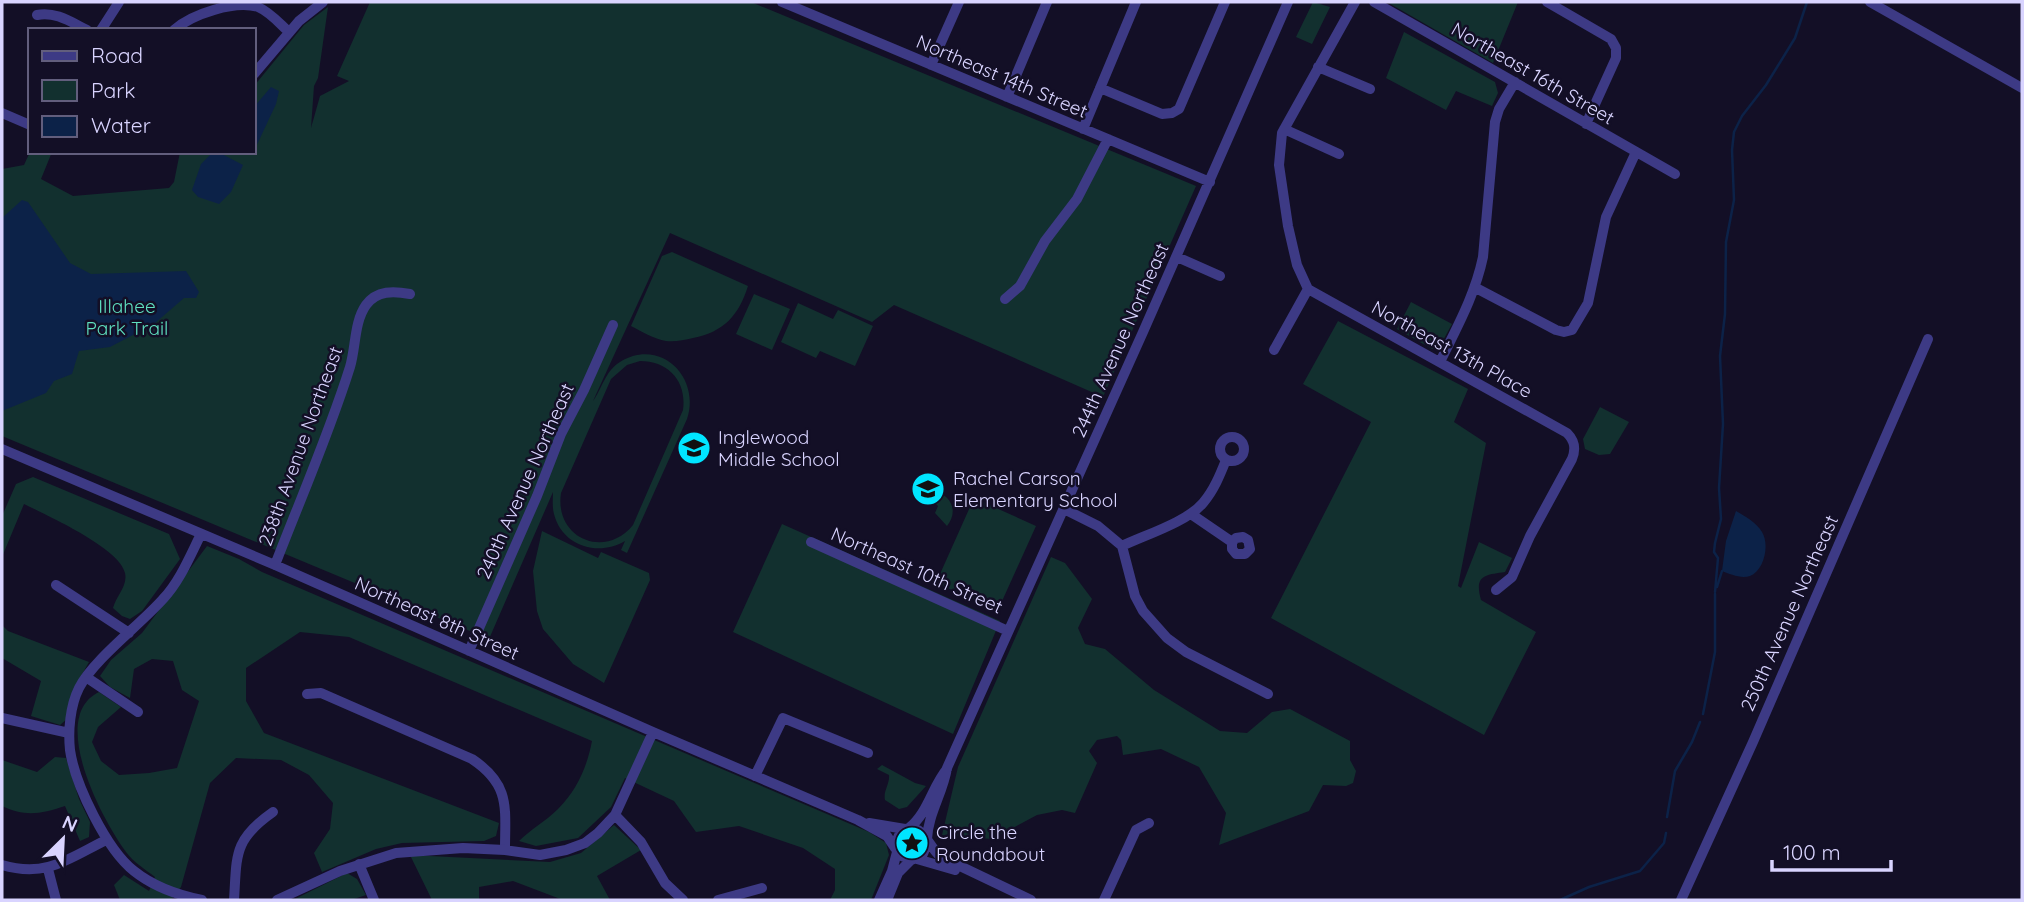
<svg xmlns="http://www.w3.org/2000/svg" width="2024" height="902" viewBox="0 0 2024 902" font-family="Quicksand,sans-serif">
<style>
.green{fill:#12302f;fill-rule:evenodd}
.water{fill:#0c2248}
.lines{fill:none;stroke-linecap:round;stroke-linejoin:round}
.stream{stroke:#0c2248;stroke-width:2.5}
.minor{stroke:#3d3a85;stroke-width:10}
.labels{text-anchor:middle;stroke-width:5;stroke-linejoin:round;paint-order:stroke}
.street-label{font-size:19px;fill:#d9d4ff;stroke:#130f26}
.park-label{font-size:19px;fill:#5fe0c0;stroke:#130f26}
.poi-label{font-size:19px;fill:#d9d4ff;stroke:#130f26;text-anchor:start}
</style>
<rect width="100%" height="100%" fill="#130f26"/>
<path class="green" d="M370 2H751L1196 186 1103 397 894 305 872 322 670 233 593 401C602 389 605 371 620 362 660 337 701 377 687 419L627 553 621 550 625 541C598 557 562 546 554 514 552 507 553 498 553 492L489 639 2 436V169L24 165 30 152H52L41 179 73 196 169 188 174 182 180 152H254V86L304 25 328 7 318 78 314 86 311 128 320 96 349 81 337 76ZM640 361C669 361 687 382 683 410L633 525C605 560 554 538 561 493L611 379 627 365Z
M1313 2 1330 7 1312 44 1296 37Z
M1387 2H1518L1493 63Z
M1404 32 1495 82 1498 93 1492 106 1456 91 1446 110 1386 78Z
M672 252 748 286C739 315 724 332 693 338 684 340 675 342 666 341 654 339 641 331 631 326L662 256Z
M754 294 790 309 772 350 736 334Z
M1411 302 1452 324 1440 346 1432 349 1397 329Z
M798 303 833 319 838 310 873 326 855 366 820 351 816 358 781 342Z
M1338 321 1468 389 1454 422 1486 443 1458 586 1461 588 1479 542 1512 558 1505 572C1485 575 1474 575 1481 600L1536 632 1484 735 1271 618 1371 422 1303 384Z
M1600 407 1629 422 1610 454 1599 455 1585 449 1583 439Z
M33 477 169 534 180 559 142 611 130 619 122 616 113 608C116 596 128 586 125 573 120 548 46 515 24 504L2 557V516L16 484Z
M933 491C951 494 959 511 947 526L935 513 938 506 932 500Z
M974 498 1036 526 998 610 936 583Z
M782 524 1000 621 953 734 733 632Z
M542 531 598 558 601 552 649 573 650 580 604 683 573 664 543 629 537 611 533 571Z
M207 546 239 559 262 572 869 832 886 843 889 855 871 900H830L835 890V869L803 848 739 826 696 832 674 801 625 778 611 807 578 838 536 846 519 841C531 829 546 821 558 809 577 790 587 767 592 741L349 637 300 632 246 668V701L264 733 499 823 496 836 484 841 402 843 376 849 322 872 314 853 330 829 333 803 309 775 281 760 236 758 210 783 181 887 171 900H120L114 885 124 875 149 891 155 877C145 869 133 862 126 852 103 821 47 717 99 692L121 707 98 727 92 742 101 761 119 775 149 773 177 768 199 701 182 690 173 661 152 659 134 669 130 698 110 687 100 676 111 660 142 633Z
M1051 557 1065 563 1092 599 1078 628 1085 644 1105 649 1154 690 1220 731 1247 733 1272 712 1290 709 1350 741V760L1356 771 1353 783 1346 786 1323 785 1309 811 1219 845 1226 813 1199 767 1161 749 1123 755 1121 740 1117 736 1097 740 1089 751 1097 763 1075 813 1062 810 1037 815 992 839 942 835 958 767Z
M2 625 8 631 89 662 76 685 67 719 60 725 31 716 41 681 2 658Z
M55 757 66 758 79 799 90 822 89 837 80 841 65 806C41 814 25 817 2 806V760L37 772Z
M882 765 915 783 926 786 907 807 899 809 885 800C883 791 890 784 889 775L877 769Z
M614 825 641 850 597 876 610 900H563L513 881 479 887V900H432L410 855 550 862 581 853Z
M347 873 357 879 366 895 351 900H293Z"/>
<path class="water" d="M271 87 279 91 276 104 254 151V107Z
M213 152H218L243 165 231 192 219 204 198 197 192 190 201 164Z
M22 200 28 202 70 263 91 274 186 271 199 292 196 298H184L154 324 110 347 79 351 72 374 54 381 46 393 2 411V218Z
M1736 511C1745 516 1757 523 1762 532 1770 545 1764 571 1750 576 1741 579 1730 574 1722 571L1726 541Z"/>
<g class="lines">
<path class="stream" d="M1717 587 1722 571
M1715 592 1718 558 1714 552 1715 543 1721 519 1719 488 1723 424 1720 356 1725 314 1726 242 1734 200 1732 150 1734 132 1742 116 1766 85 1795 38 1807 2
M1703 714 1715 652V594
M1667 817 1675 771 1692 742 1700 722
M1560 900 1589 887 1640 871 1664 843 1666 833"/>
<path class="minor" d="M782 2 1210 182
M1374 2 1675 174
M1547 2 1611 39 1616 48V58L1586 124
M1870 2 2022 88
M37 15C55 11 71 22 87 30
M101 30 119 2
M174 30C192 14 235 0 258 7 270 12 280 24 289 32
M931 65 959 2
M1318 67 1370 89
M254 74 299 21 323 2
M1100 88 1162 114 1172 113 1179 109 1225 2
M1007 97 1047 2
M2 113 30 125
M1083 129 1136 2
M1284 129 1339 154
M1177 257 1220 276
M1476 288 1556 330 1564 332 1572 330 1588 303 1606 217 1636 152
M1308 289 1567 433C1575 441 1576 449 1572 459L1530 536 1512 577 1496 590
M1308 289 1297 265 1288 226 1279 165 1282 133 1355 2
M1005 299 1020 286 1045 241 1077 199 1108 139
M1274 350 1308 289
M1440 362C1457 327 1475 295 1483 257L1495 122 1499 109 1515 82
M1220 449a12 12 0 1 1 24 0a12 12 0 1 1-24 0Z
M2 449 275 565 653 732 858 820 887 836 895 848
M1064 509 1098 526 1122 546 1135 596 1143 611 1167 638 1186 652 1268 694
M1191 514 1232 542V549L1236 554H1245L1250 549 1248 540 1243 537 1236 538 1232 542
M201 534C190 556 180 581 163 599 140 625 94 659 79 688 70 706 68 731 70 750 75 785 107 850 134 871 154 887 177 895 202 900
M811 542 1008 631
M1122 546C1145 535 1187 522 1203 503 1214 490 1220 475 1226 460
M275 565C300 500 329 434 350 367 356 347 354 322 366 305 377 290 394 291 410 294
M56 585 129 633
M469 651 537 496 561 434 584 390 613 325
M86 677 138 712
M307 694 321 693 472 759C511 785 505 808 505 850
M2 718 69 733
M755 776 783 718 868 753
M615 815 641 842 665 883 683 900
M869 823 905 829
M909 828C928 813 932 787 947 769
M927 839C928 814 943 793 947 768L1143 332 1288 2
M928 842 922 856 911 860 899 855 895 844 901 831C923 819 927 846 941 857L1031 900
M917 859 955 870
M359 864 374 900
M2 865C46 878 68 859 106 840
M48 869 56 900
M234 900C237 855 233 840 273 812
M277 900 340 871 396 853 463 848 505 850 540 855 566 850 585 843 598 833 615 815 653 732
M718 900 762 888
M879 900 892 871 897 852
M887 900 898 873 911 860
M1104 900 1136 830 1149 823
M1681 900 1753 742 1928 339"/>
</g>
<defs>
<symbol id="school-disc" viewBox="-11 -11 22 22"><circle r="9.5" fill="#00e5ff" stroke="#130f26"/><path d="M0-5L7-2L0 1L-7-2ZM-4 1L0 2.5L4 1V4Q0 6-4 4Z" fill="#111"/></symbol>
<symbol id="sight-disc" viewBox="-11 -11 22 22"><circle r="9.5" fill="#00e5ff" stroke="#130f26"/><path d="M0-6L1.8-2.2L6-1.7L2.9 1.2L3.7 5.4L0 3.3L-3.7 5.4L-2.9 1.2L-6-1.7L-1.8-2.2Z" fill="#111"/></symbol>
</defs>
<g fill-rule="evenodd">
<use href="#school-disc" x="675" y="429" width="38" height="38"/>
<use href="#school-disc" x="909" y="470" width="38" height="38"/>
<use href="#sight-disc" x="893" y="824" width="38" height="38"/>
</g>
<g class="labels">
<g class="street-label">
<text transform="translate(1533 73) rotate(30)" y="7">Northeast 16th Street</text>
<text transform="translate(1002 76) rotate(23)" y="7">Northeast 14th Street</text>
<text transform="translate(1120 340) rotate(-66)" y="7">244th Avenue Northeast</text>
<text transform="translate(1452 349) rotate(29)" y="7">Northeast 13th Place</text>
<text transform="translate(300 446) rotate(-70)" y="7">238th Avenue Northeast</text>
<text transform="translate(525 481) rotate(-66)" y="7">240th Avenue Northeast</text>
<text transform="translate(917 570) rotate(24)" y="7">Northeast 10th Street</text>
<text transform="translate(1789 613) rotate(-66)" y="7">250th Avenue Northeast</text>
<text transform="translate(437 618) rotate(24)" y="7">Northeast 8th Street</text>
</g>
<g class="park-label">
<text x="127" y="313">Illahee<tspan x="127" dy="22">Park Trail</tspan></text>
</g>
<g class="poi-label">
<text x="718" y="444">Inglewood<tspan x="718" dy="22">Middle School</tspan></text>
<text x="953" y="485">Rachel Carson<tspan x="953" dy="22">Elementary School</tspan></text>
<text x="936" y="839">Circle the<tspan x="936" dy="22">Roundabout</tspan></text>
</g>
</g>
<rect width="2024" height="902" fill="none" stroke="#d9d4ff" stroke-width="7"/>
<rect x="28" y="28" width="228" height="126" fill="#130f26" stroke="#625e7d" stroke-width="2"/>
<rect x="42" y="51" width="35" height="10" fill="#3d3a85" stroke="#625e7d" stroke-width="2"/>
<text x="91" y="63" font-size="21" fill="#d9d4ff">Road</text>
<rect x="42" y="80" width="35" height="21" fill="#12302f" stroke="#625e7d" stroke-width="2"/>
<text x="91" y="98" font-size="21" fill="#d9d4ff">Park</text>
<rect x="42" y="116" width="35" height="21" fill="#0c2248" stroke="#625e7d" stroke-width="2"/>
<text x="91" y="133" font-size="21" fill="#d9d4ff">Water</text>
<g transform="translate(63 839) rotate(24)" stroke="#130f26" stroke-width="5" paint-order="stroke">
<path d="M0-5L12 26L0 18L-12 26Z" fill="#d9d4ff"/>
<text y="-10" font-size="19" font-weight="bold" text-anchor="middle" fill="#d9d4ff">N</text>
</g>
<path d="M1772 860v10h119v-10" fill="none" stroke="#d9d4ff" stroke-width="3.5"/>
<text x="1783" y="860" font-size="21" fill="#d9d4ff" stroke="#130f26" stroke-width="5" paint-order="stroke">100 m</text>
</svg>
